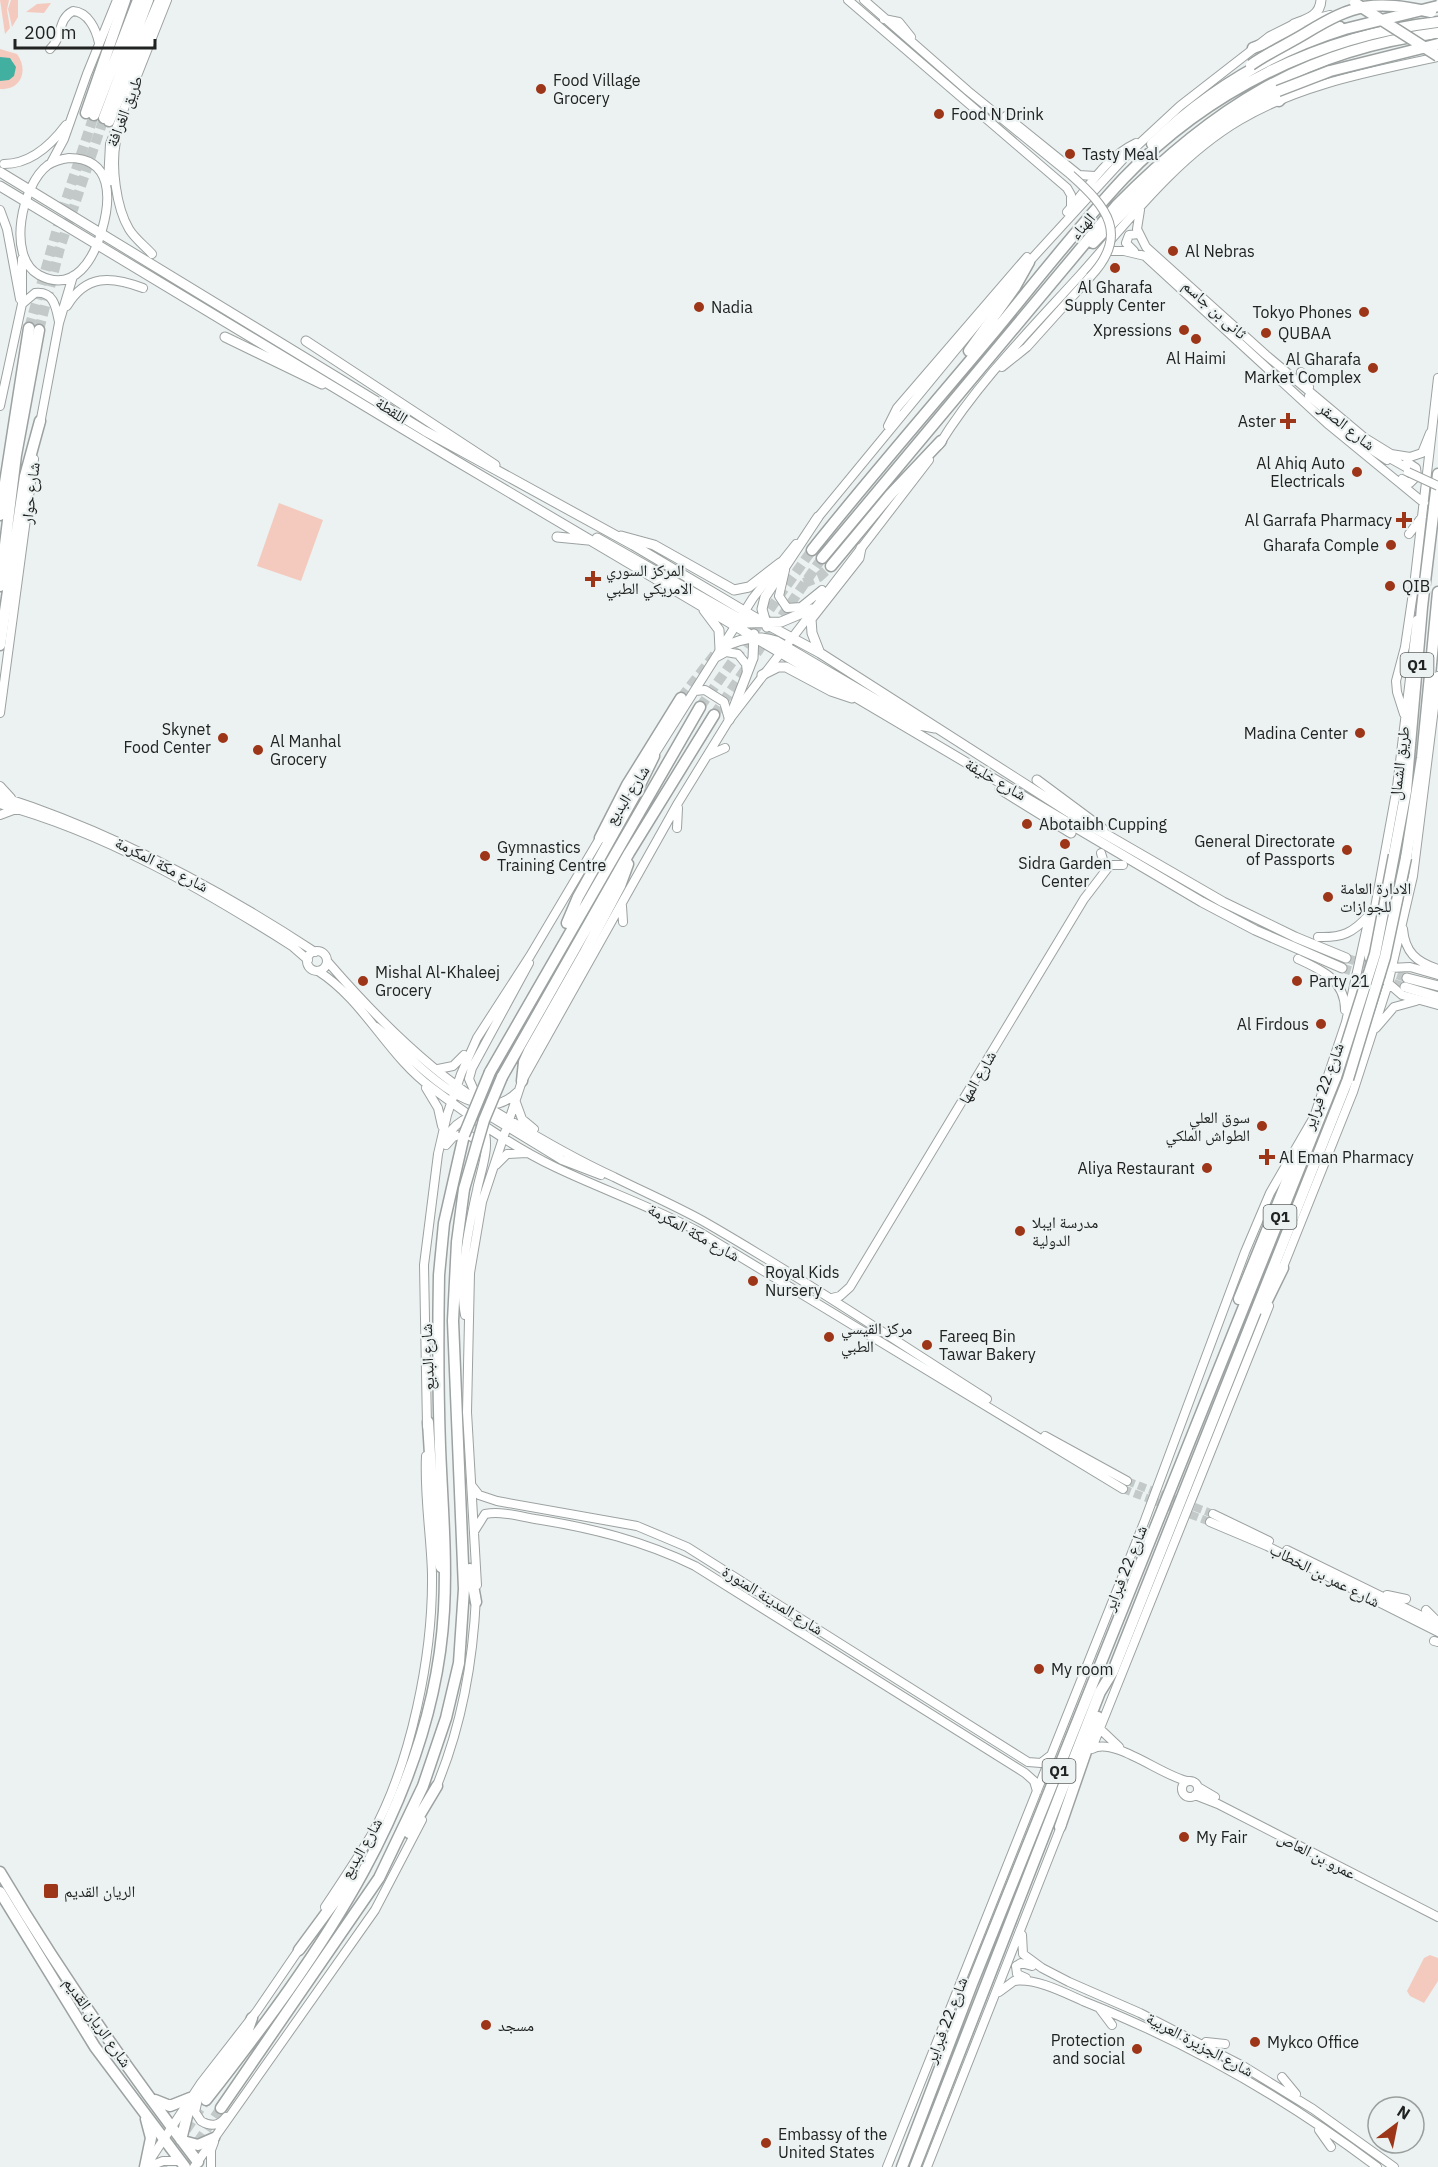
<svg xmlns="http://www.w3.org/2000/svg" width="1438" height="2167" viewBox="0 0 1438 2167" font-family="'IBM Plex Sans','Noto Naskh Arabic',sans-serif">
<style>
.green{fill:#f4cabf}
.water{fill:#42b0a0}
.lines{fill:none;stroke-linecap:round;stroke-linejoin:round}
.secondary-tunnel{stroke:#c2c9c8;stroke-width:8;stroke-dasharray:8 4;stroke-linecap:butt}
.primary-tunnel{stroke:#c2c9c8;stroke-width:9;stroke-dasharray:9 4.5;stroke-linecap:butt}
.highway-tunnel{stroke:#c2c9c8;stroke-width:10;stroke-dasharray:10 5;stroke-linecap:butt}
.secondary-casing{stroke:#9ca2a1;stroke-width:10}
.primary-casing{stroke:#9ca2a1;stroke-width:11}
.highway-casing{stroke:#9ca2a1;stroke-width:13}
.secondary{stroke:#fff;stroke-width:8}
.primary{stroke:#fff;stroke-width:9}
.highway{stroke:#fff;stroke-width:10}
.secondary-bridge-casing{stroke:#9ca2a1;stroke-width:10;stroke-linecap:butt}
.highway-bridge-casing{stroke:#9ca2a1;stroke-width:13;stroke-linecap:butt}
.secondary-bridge{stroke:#fff;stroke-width:8}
.highway-bridge{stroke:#fff;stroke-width:10}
.poi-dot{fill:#9d3518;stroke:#ebf2f1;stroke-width:2}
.labels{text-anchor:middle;stroke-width:4.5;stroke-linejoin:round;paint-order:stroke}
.shield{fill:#ebf2f1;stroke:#5d6160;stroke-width:1.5}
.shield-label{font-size:15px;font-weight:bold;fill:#202322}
.poi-label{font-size:16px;fill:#202322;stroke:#ebf2f1;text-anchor:start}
.street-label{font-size:16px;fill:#202322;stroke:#ebf2f1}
</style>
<rect width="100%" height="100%" fill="#ebf2f1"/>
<path class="green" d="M0 0H9L7 10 10 28 5 34Z
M11 0H18V17L12 27 8 9Z
M51 3 44 13 26 12 37 4Z
M0 49 17 54C29 70 21 91 0 89V81L13 61 0 57Z
M279 503 323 520 301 581 257 566Z
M1430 1955 1438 1958V1981L1424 2003 1410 1996 1407 1991 1424 1958Z"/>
<path class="water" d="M0 57 10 58 16 67 14 76 9 80 0 81Z"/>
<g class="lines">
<path class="secondary-tunnel" d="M1127 1481 1213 1514
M1123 1489 1210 1522"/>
<path class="primary-tunnel" d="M1346 958 1407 978
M1342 968 1405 987"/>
<path class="highway-tunnel" d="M29 328 61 215 94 115
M39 330 60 248 104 118
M804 583 819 577 831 566
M681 698 716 653
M700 707 812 550
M714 715 822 558
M161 2167 206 2100
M181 2167 221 2108"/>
<defs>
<path id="secondary" d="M848 0 1067 188 1071 195V206
M864 0 968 91 1071 175
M884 19 899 22 911 37
M50 49C63 38 57 19 73 11 88 12 96 29 99 43
M1006 116 1079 175 1095 176
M116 141C111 166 116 207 129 229 135 239 145 246 152 254
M69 158C113 158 111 199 102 230 94 258 75 294 39 275 6 257 22 184 48 165 54 161 62 159 69 158Z
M51 163 64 139 87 74 117 0
M4 164C31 164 51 145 66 125
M108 182 110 144 167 0
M0 210 7 229 20 299
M1140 210 1137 229 1146 247 1266 355 1365 438 1391 454 1410 457 1422 453 1430 433
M1067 212C1089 187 1105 158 1136 143
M1104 251H1124L1145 256 1329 425 1424 503
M1134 251 1126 243 1129 235 1139 234
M1027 264 1125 157 1180 106 1270 36 1294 24 1330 15
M22 304 35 293C54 291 56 307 59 322
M67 306C86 274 111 276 143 288
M1002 367 1027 347 1090 277
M1301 372 1309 387
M1309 396 1350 431
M0 406 22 304V259
M40 424 59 323 73 276
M888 426 897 408 1027 257
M1342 430 1387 460
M939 445C977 383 1032 328 1081 274 1129 220 1177 157 1240 120 1301 84 1370 72 1438 57
M1384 455 1409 469
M1402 479 1410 483 1417 476 1416 468 1407 462
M815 521 1019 273
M1409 534 1422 517
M785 570 779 596 787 608 801 607 822 590
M717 657 726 652 738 654 746 664 747 673
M695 691 705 690 724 702 729 719
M0 713 34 459
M1404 714 1397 692 1396 681 1405 647 1414 586 1438 378
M709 755 725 748
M652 758 753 598 796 544
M0 786 11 798
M0 796C113 832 216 887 315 952
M0 804C106 833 200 888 292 946L308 960
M0 815 16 809
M677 828 678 808
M1101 853 1106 869
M622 906 623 922
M1403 929C1405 952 1416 962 1438 969
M1318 937C1342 938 1353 933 1369 915
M307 961a10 10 0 1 1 20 0a10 10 0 1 1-20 0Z
M1298 959C1322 970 1345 980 1345 1010
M327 961C371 1012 423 1065 480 1102 523 1129 568 1156 614 1177 644 1192 674 1205 703 1221 800 1277 893 1339 987 1399
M1374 965 1369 958 1368 946 1397 787 1417 620
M1390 968 1410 967 1438 975
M318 971C365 1001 387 1055 432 1088 471 1117 511 1146 555 1167 603 1190 653 1207 701 1233L1123 1489
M1387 982 1402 995 1438 1005
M376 1027C409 1052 473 1135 516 1093
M1376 1028 1394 1007 1416 1001
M438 1069 453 1066 464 1055
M426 1088 438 1108 442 1126
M477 1097 469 1079 472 1068 529 963
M515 1100 522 1119 534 1129
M443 1144C452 1124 470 1110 493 1118L562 1160 601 1175
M446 1145 453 1137C464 1132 473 1134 479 1145
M496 1165 507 1154 527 1153
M1281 1272 1353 1092 1388 984 1413 876 1438 676
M832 1298 840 1296 850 1287 1084 899 1110 865H1123
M465 1315C458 1279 469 1226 477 1190 481 1169 491 1148 483 1126
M427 1426 424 1265 438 1154 447 1115 461 1074 477 1038 530 956 603 833
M1045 1436 1127 1481
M472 1486 479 1495 497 1501 637 1526 687 1547 1028 1762 1041 1763 1050 1756
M1213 1514 1269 1541
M1210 1522 1267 1546 1438 1632
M475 1530 485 1514C501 1511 519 1516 535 1519 592 1528 644 1541 695 1566L1025 1773 1034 1781 1037 1791
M1287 1550 1438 1624
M477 1585 467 1412 470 1273 482 1202 522 1081 678 803 729 720 929 460
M1387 1595 1406 1599
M1426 1610 1437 1621
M1434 1641 1438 1642
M1100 1729 1119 1747
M1094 1743 1269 1306
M1092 1749C1113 1736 1162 1776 1187 1781
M1182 1789a8 8 0 1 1 16 0a8 8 0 1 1-16 0Z
M1198 1787 1215 1797
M435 1790C461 1729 473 1663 476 1597
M1195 1795 1218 1804 1438 1917
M325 1907C341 1883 357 1859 372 1834 411 1763 433 1655 432 1574 431 1535 424 1496 426 1456
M1022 1935 1023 1954 1042 1968 1069 1982 1140 2013 1243 2066 1313 2109 1394 2167
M1026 1978 1017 1974 1016 1966 1021 1963 1032 1966
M999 1992 1014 1981C1036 1978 1063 1992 1083 2001 1187 2042 1287 2099 1377 2167
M1100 2009 1112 2025
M1206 2042 1225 2044
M1282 2077 1296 2094
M198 2099 195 2112 201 2121C211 2127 219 2126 226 2117
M1319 2130 1331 2147
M148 2163 201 2083 257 2011 300 1948
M148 2167 163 2161H181
M194 2167 375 1910 422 1820
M211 2167V2150L214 2142
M887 2167 1145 1520 1245 1252 1270 1193 1314 1117 1346 1022 1370 913
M927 2167 1062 1824"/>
<path id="primary" d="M1294 24C1307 19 1320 16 1321 0
M0 172 425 431 633 545 766 624 820 653 1081 820 1223 902 1295 937 1346 958
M0 186 453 459 1202 902 1255 930 1342 968
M225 337 322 384
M306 341 495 465
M621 536 654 545 734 590 749 587 780 563
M557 537 588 540
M597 538 747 623 781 622 812 609
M704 610 719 630 720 649C738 639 757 634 776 641L919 725 935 728
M767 627 762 609 765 597 818 517
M819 651 812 633 811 619 859 558 861 548
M762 675 778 667H786L831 691 852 698
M729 720 753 658 754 634
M1037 780 1103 829
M1000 789 1071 833
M1407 978 1438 986
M1405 987 1438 997"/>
<path id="highway" d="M1253 48 1298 31 1340 27
M1279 101 1295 83
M86 113 125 0
M94 115 138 0
M104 118 148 0
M109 121 160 0
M1152 144C1208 90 1271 52 1345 29
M1093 243C1150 184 1205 130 1278 91
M969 351 1015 287 1029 262
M0 515 29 328
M812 550C871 476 934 404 995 331 1037 280 1078 227 1124 178 1207 91 1319 36 1438 22
M822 558 1117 205C1212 109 1302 50 1438 33
M831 566 890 495 941 441
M0 586 16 455 39 330
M0 645 25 476 40 421
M600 838 627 785 681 698
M1394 855 1406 791 1422 607 1438 474
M1406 858 1422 758 1438 592
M567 923 578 897 635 795 654 756
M490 1072 700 707
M502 1077 629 853 714 715
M522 1081 524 1062 529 1051 584 954 620 886 628 864
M1239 1299 1304 1139
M1263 1309 1283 1268
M428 1422 436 1552 441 1567
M470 1569 476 1602
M1060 1827 1098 1717
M409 1833 437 1786
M0 1872C60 1973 127 2069 198 2162
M0 1892 95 2047 185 2167
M299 1950 355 1874
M155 2100 170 2106 190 2098
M206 2100C318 1957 434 1798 444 1610 447 1556 442 1501 440 1447 438 1390 438 1332 439 1275L444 1223 464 1135
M221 2108 379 1878 423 1786 446 1718 459 1663 464 1589 453 1321 457 1242 464 1189
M181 2140 189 2108 247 2032 252 2018
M183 2141 198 2145 214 2138
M145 2167 151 2138 146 2119
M902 2167 972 1984 1336 1077
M915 2167 1100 1692 1113 1671 1348 1079"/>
</defs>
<use href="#secondary" class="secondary-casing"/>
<use href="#primary" class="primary-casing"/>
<use href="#highway" class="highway-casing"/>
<use href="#secondary" class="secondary"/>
<use href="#primary" class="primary"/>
<use href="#highway" class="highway"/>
<defs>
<path id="secondary-bridge" d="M1071 175C1107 207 1130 235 1090 277
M1408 472 1438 486"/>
<path id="highway-bridge" d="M1355 3 1438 56
M1345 29 1438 6
M1251 65C1268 53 1288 44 1306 33 1355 3 1374 0 1431 12
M1278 91 1330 71 1438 44
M1336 1077 1375 954 1394 855
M1348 1079 1385 957 1406 858
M464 1135 490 1072
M464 1189 484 1120 502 1077"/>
</defs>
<use href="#secondary-bridge" class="secondary-bridge-casing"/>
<use href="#highway-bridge" class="highway-bridge-casing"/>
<use href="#secondary-bridge" class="secondary-bridge"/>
<use href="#highway-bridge" class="highway-bridge"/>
</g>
<g class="poi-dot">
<circle cx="541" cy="89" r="6"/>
<circle cx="939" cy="114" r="6"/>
<circle cx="1070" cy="154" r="6"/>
<circle cx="1173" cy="251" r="6"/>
<circle cx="1115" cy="268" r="6"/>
<circle cx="699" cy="307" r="6"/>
<circle cx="1364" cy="312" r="6"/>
<circle cx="1184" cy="330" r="6"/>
<circle cx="1266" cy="333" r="6"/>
<circle cx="1196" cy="339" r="6"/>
<circle cx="1373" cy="368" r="6"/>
<path d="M1285 412h6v6h6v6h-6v6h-6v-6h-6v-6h6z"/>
<circle cx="1357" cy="472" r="6"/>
<path d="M1401 511h6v6h6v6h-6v6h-6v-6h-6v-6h6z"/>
<circle cx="1391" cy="545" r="6"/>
<path d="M590 570h6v6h6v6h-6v6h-6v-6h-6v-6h6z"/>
<circle cx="1390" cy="586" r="6"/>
<circle cx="1360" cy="733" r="6"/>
<circle cx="223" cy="738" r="6"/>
<circle cx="258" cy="750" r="6"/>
<circle cx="1027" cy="824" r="6"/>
<circle cx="1065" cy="844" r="6"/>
<circle cx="1347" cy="850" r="6"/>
<circle cx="485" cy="856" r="6"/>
<circle cx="1328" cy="897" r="6"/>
<circle cx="363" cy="981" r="6"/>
<circle cx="1297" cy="981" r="6"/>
<circle cx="1321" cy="1024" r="6"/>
<circle cx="1262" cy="1126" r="6"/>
<path d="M1264 1148h6v6h6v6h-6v6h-6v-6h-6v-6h6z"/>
<circle cx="1207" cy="1168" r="6"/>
<circle cx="1020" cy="1231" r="6"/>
<circle cx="753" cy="1281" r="6"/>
<circle cx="829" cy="1337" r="6"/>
<circle cx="927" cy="1345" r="6"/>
<circle cx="1039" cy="1669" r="6"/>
<circle cx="1184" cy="1837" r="6"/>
<rect x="43" y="1883" width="16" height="16" rx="3"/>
<circle cx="486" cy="2025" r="6"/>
<circle cx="1255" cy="2042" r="6"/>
<circle cx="1137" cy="2049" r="6"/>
<circle cx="766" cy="2143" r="6"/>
</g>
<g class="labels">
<g class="shield">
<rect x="1400.5" y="653" width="33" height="24" rx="4.5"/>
<rect x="1263.5" y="1205" width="33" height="24" rx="4.5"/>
<rect x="1042.5" y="1759" width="33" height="24" rx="4.5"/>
</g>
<g class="shield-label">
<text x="1417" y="670">Q1</text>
<text x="1280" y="1222">Q1</text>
<text x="1059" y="1776">Q1</text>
</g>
<g class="poi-label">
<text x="553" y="86">Food Village<tspan x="553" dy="18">Grocery</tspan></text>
<text x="951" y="120">Food N Drink</text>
<text x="1082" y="160">Tasty Meal</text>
<text x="1185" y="257">Al Nebras</text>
<text x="1115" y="293" text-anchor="middle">Al Gharafa<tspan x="1115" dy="18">Supply Center</tspan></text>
<text x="711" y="313">Nadia</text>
<text x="1352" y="318" text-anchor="end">Tokyo Phones</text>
<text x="1172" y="336" text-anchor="end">Xpressions</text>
<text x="1278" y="339">QUBAA</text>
<text x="1196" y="364" text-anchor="middle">Al Haimi</text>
<text x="1361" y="365" text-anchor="end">Al Gharafa<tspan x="1361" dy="18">Market Complex</tspan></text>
<text x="1276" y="427" text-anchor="end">Aster</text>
<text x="1345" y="469" text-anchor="end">Al Ahiq Auto<tspan x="1345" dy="18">Electricals</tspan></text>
<text x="1392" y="526" text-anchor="end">Al Garrafa Pharmacy</text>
<text x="1379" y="551" text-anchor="end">Gharafa Comple</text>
<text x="606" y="576">المركز السوري<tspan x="606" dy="18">الامريكي الطبي</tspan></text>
<text x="1402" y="592">QIB</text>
<text x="211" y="735" text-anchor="end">Skynet<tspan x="211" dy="18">Food Center</tspan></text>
<text x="1348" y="739" text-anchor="end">Madina Center</text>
<text x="270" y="747">Al Manhal<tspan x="270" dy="18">Grocery</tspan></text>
<text x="1039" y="830">Abotaibh Cupping</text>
<text x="1335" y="847" text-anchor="end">General Directorate<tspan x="1335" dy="18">of Passports</tspan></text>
<text x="497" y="853">Gymnastics<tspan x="497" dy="18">Training Centre</tspan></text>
<text x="1065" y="869" text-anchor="middle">Sidra Garden<tspan x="1065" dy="18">Center</tspan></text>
<text x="1340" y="894">الادارة العامة<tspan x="1340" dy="18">للجوازات</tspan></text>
<text x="375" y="978">Mishal Al-Khaleej<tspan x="375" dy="18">Grocery</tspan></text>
<text x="1309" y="987">Party 21</text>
<text x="1309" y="1030" text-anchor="end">Al Firdous</text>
<text x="1250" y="1123" text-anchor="end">سوق العلي<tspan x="1250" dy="18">الطواش الملكي</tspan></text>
<text x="1279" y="1163">Al Eman Pharmacy</text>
<text x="1195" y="1174" text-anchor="end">Aliya Restaurant</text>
<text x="1032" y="1228">مدرسة ايبلا<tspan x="1032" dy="18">الدولية</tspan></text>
<text x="765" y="1278">Royal Kids<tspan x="765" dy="18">Nursery</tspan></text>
<text x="841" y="1334">مركز القيسي<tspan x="841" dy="18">الطبي</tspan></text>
<text x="939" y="1342">Fareeq Bin<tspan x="939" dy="18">Tawar Bakery</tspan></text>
<text x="1051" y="1675">My room</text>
<text x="1196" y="1843">My Fair</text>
<text x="64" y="1897">الريان القديم</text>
<text x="498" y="2031">مسجد</text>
<text x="1125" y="2046" text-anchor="end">Protection<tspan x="1125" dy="18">and social</tspan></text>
<text x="1267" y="2048">Mykco Office</text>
<text x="778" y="2140">Embassy of the<tspan x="778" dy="18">United States</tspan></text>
</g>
<g class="street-label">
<text transform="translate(124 111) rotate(-69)" y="6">طريق الغرافة</text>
<text transform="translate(1082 226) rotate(-49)" y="6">الهناء</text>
<text transform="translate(1215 309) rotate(42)" y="6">ثانى بن جاسم</text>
<text transform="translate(392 410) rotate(33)" y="6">اللقطة</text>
<text transform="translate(1347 426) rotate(38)" y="6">شارع الصقر</text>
<text transform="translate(30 493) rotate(-83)" y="6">شارع حوار</text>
<text transform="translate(1399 763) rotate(-83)" y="6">طريق الشمال</text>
<text transform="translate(996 779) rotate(30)" y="6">شارع خليفة</text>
<text transform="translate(627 795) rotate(-57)" y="6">شارع البديع</text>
<text transform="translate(162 864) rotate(27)" y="6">شارع مكة المكرمة</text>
<text transform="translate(977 1077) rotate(-60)" y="6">شارع المها</text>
<text transform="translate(1323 1086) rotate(-70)" y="6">شارع 22 فبراير</text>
<text transform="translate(694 1232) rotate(29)" y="6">شارع مكة المكرمة</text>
<text transform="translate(427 1357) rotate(-92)" y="6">شارع البديع</text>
<text transform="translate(1125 1568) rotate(-68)" y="6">شارع 22 فبراير</text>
<text transform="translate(1325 1575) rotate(27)" y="6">شارع عمر بن الخطاب</text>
<text transform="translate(773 1600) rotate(32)" y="6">شارع المدينة المنورة</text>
<text transform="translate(361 1848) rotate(-60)" y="6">شارع البديع</text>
<text transform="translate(1317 1855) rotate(27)" y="6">عمرو بن العاص</text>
<text transform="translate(946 2020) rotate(-69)" y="6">شارع 22 فبراير</text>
<text transform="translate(98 2022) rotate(55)" y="6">شارع الريان القديم</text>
<text transform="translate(1200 2044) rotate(28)" y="6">شارع الجزيرة العربية</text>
</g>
</g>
<g transform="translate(1396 2125) rotate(32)"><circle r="28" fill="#ebf2f1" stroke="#9a9f9e" stroke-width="1.5"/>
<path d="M0-4.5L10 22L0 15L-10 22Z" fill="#9d3518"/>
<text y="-9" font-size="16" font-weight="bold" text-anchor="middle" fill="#202322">N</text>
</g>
<path d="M15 39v9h140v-9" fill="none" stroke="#202322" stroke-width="3"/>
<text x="24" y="39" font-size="18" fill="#202322" stroke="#ebf2f1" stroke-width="4.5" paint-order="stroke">200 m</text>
</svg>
